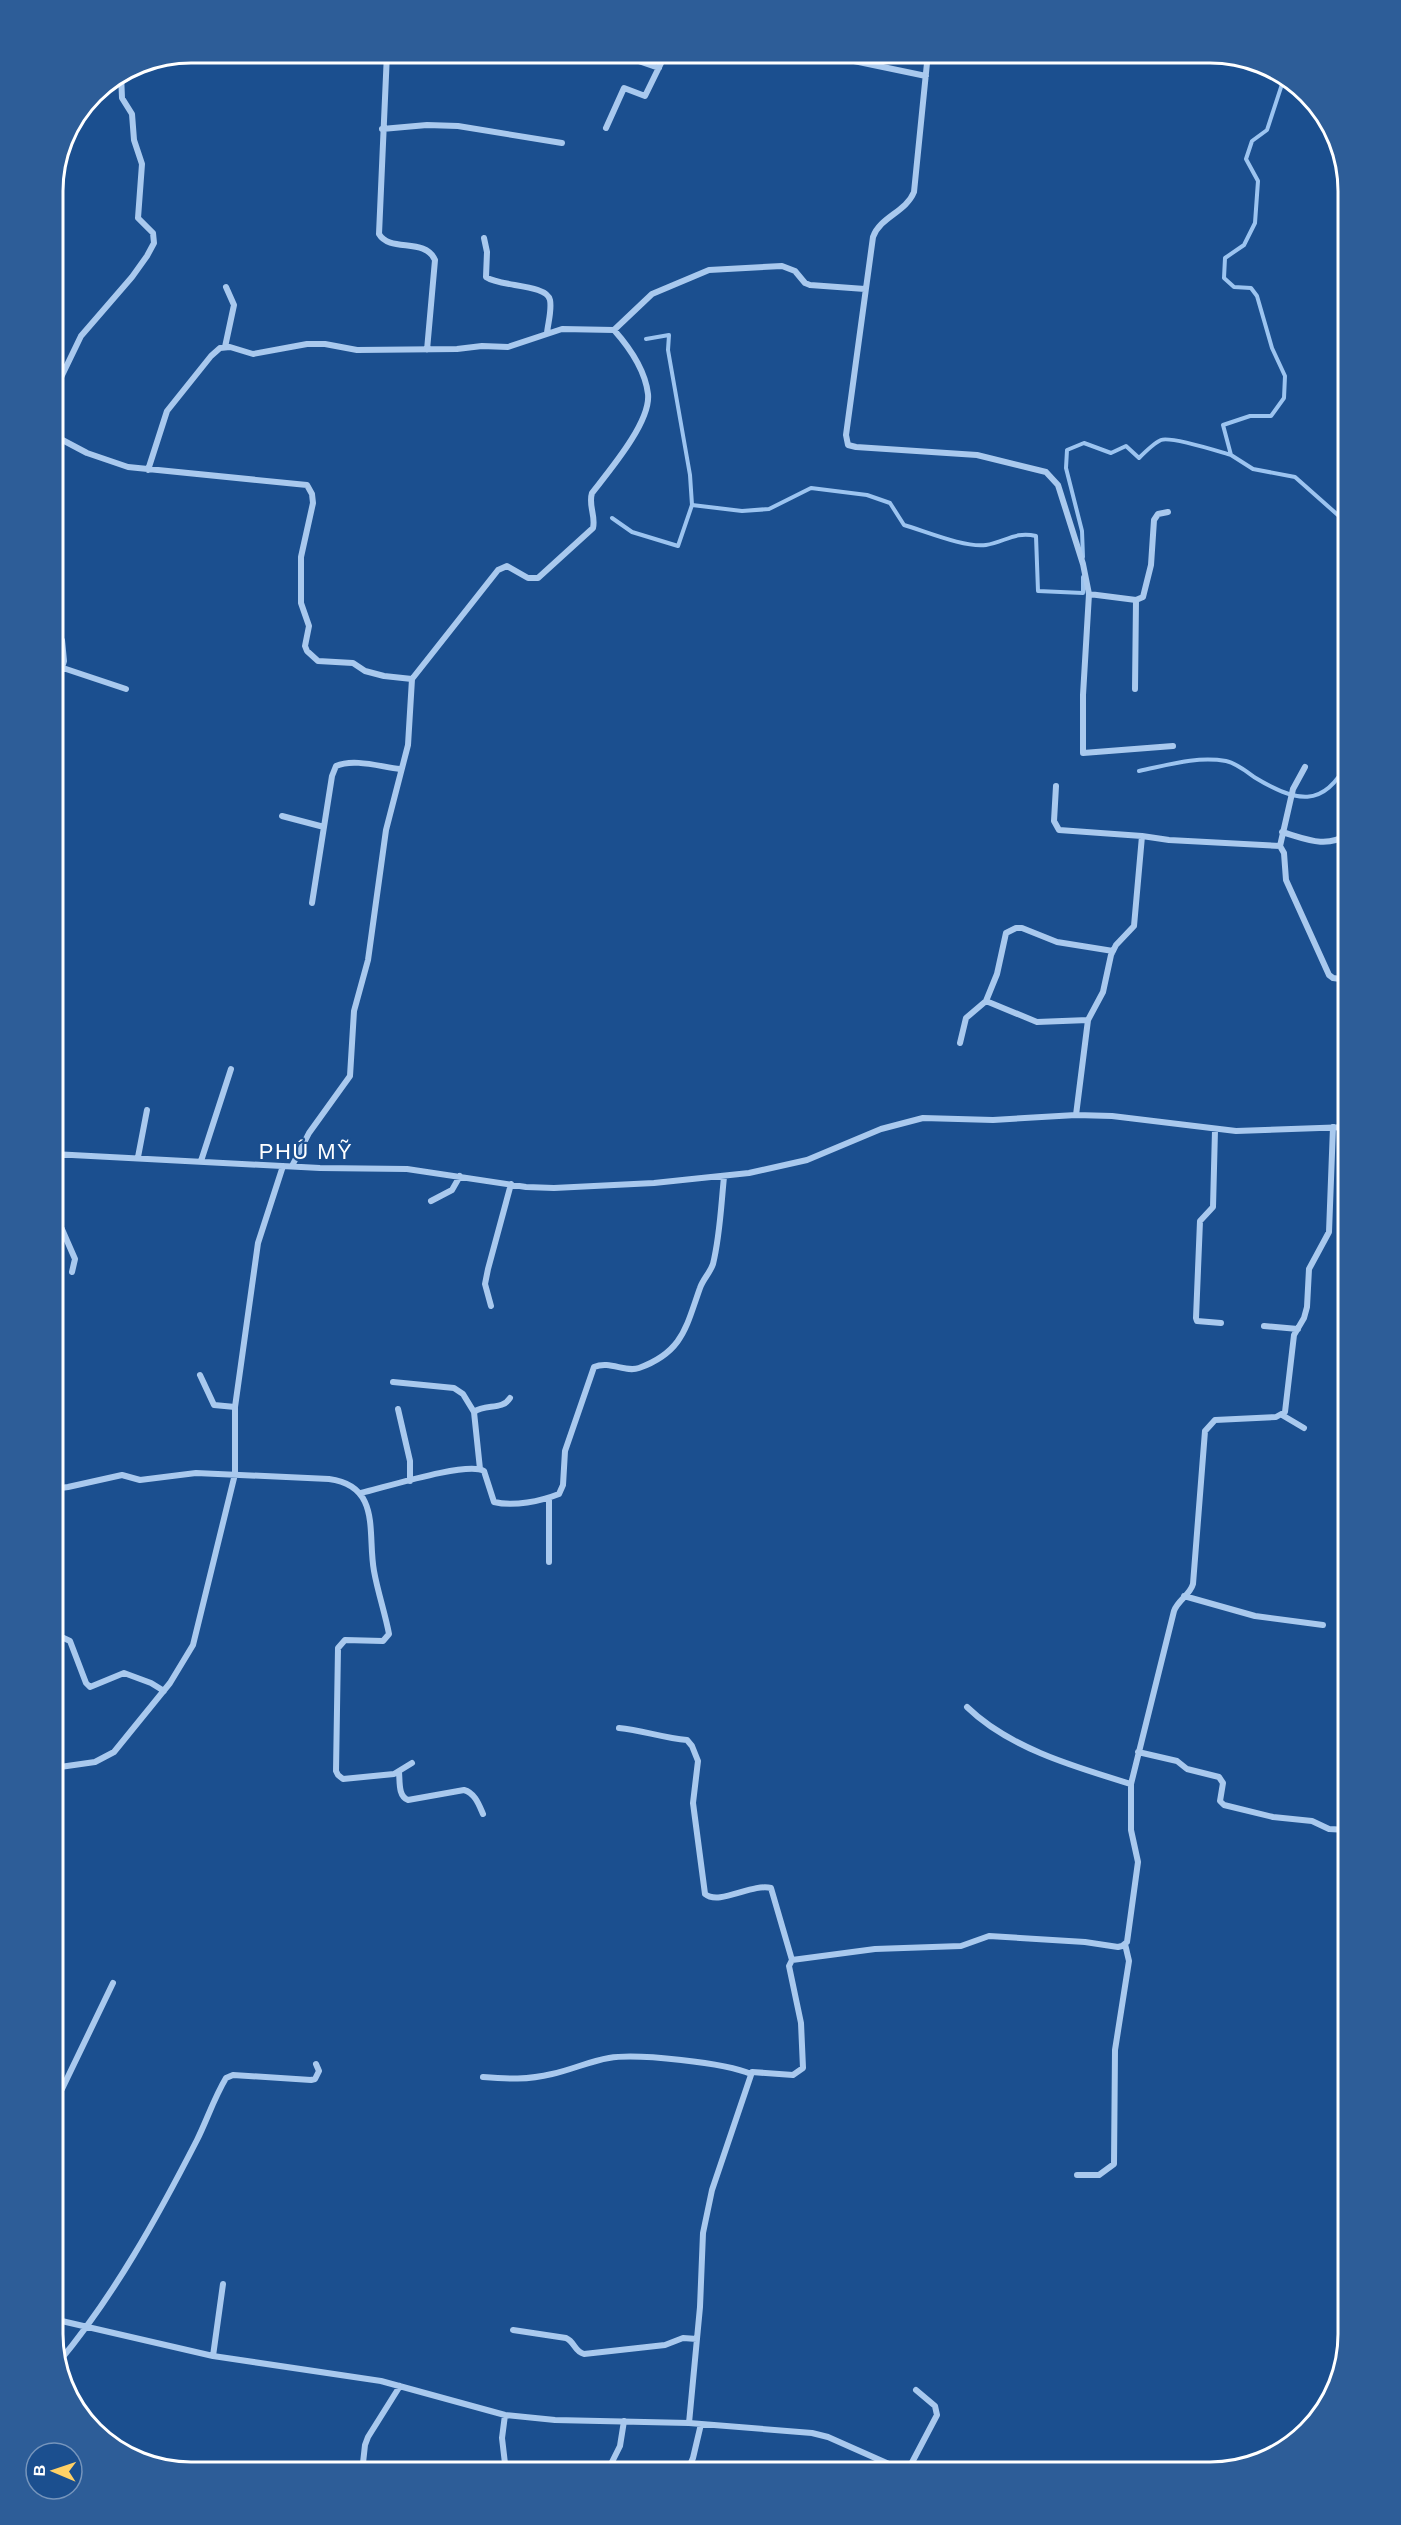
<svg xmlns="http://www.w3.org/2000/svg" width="1401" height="2525" viewBox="0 0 1401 2525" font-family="Arial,sans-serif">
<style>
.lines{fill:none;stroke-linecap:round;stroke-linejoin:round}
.stream{stroke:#9cc4f0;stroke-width:4}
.minor{stroke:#a9c9ee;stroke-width:6}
.labels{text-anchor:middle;stroke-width:4.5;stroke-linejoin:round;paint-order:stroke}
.quarter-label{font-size:22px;letter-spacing:1.5px;fill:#fff;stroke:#1b4f8f}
.rim{fill:none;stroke:#fff;stroke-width:3}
</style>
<rect width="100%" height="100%" fill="#1b4f8f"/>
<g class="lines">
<path class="stream" d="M1285 75 1267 130 1252 141 1246 159 1258 181 1255 223 1244 245 1225 258 1224 278 1234 287 1251 288 1257 296 1272 348 1285 376 1284 398 1271 416H1250L1223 425 1231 455 1253 469 1295 477 1348 524
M692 505 742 511 769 509 811 488 867 495 890 503 904 525C925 531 965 548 986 545 1005 542 1015 531 1036 536L1038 591 1083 593V577
M612 518 632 532 678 546 692 505 690 475 668 350 669 335 646 339
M1083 557 1082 531 1066 468 1067 450 1084 443 1111 453 1126 446 1139 458C1145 452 1154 443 1161 440 1171 436 1217 451 1231 455
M1139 771C1168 765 1196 756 1226 761 1236 763 1246 771 1254 777 1295 802 1324 810 1348 761"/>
<path class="minor" d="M387 53 379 234C390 253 425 237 435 260L427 350
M615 53 659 68
M928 53 914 192C906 212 880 217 873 237L846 435 848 445 856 447 977 455 1046 472 1058 485 1083 564 1089 594 1136 600 1143 597 1151 565 1154 520 1158 514 1168 512
M854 61 926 76
M606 128 624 88 645 96 666 53
M382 129 427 125 458 126 562 143
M1341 180 1347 183
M484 238 487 252 486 277C500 287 547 284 550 300 552 310 548 323 547 333
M1342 335 1348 341
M225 347 234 305 226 287
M53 394 81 336 132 277 147 256 154 243 153 233 138 218 142 164 134 140 132 114 122 98 121 74
M53 435 87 453 128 467 307 485 312 494 313 503 301 557V603L309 626 305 646 307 651 318 661 353 663 365 671 384 676 412 679
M148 470 167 411 211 356 220 348 230 347 253 354 307 344H325L357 350 457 349 482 346 508 347 562 329 614 330 652 294 709 270 782 266 795 271 805 283 810 285 865 289
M1089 594 1083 695V753L1173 746
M63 668 126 689
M1135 689 1136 600
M53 696 64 661 62 640 53 633
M1056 786 1054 821 1059 830 1142 836
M282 816 324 827
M1282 832C1306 839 1326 849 1348 834
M1280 846 1293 789 1305 767
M312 903 332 776 336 766C354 758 381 767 400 769
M986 1001 1037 1022 1088 1020
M960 1043 966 1018 986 1001 997 974 1006 933 1016 928H1022L1057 942 1113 951
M1076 1115 1088 1020 1103 992 1111 955 1116 945 1134 926 1142 836 1169 840 1280 846 1284 853 1286 880 1329 975 1333 978 1348 980
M1215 1130 1213 1207 1200 1221 1196 1318 1197 1321 1221 1323
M53 1154 320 1168 407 1169 526 1187 554 1188 654 1183 749 1173 807 1160 881 1129 923 1118 993 1120 1076 1115 1112 1116 1236 1131 1348 1127
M61 1154V1227L75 1259 72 1272
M138 1157 147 1110
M201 1161 231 1069
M292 1166 309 1133 350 1076 354 1011 368 960 386 830 408 745 412 679 498 570 507 566 528 578H538L593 528C596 516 588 505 592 493 609 471 651 422 648 394 645 369 630 348 614 330
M431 1201 452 1190 460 1176
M491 1306 485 1284 488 1269 511 1184
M1264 1326 1298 1329
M200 1375 214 1405 235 1407
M393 1382 454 1388 463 1394 474 1412
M398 1409 410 1461V1481
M1282 1415 1304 1428
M480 1469 474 1412C485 1403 502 1411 510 1398
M53 1489 68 1487 122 1475 140 1480 196 1473 329 1479C382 1486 367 1534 374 1571 378 1593 385 1613 389 1634L383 1641 345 1640 338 1648 336 1771 338 1775 343 1779 394 1774 412 1763
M361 1493C383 1488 467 1461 484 1471L494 1502C514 1507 541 1501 559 1494L563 1485 565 1451 594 1367C610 1360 625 1373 639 1368 683 1352 686 1327 700 1288 703 1279 710 1273 713 1264 720 1236 721 1206 724 1177
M549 1562V1498
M1184 1596 1255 1616 1323 1625
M53 1633 70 1641 86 1683 90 1687 124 1673 151 1683 164 1691
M967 1707C1009 1748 1075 1767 1131 1784
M619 1728C642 1730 663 1738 687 1740L692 1746 698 1761 693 1803 705 1894C719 1906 752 1883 771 1888L792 1960
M1138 1752 1177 1761 1187 1769 1219 1777 1223 1783 1220 1801 1224 1805 1273 1817 1312 1821 1329 1829 1348 1830
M53 1768 95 1762 114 1752 170 1683 193 1645 235 1474V1407L258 1243 283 1166
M399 1772C400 1782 398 1796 408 1800L464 1790C475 1793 479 1805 483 1814
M483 2077C507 2079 528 2080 552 2074 571 2070 590 2061 609 2058 637 2053 726 2063 751 2074
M53 2094 62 2089 113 1983
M1077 2175H1099L1114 2164 1115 2050 1129 1961 1125 1944
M53 2319 213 2356 381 2381 505 2415 555 2420 689 2423 812 2433 828 2437 907 2472
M513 2330 566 2338C575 2342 574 2351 584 2354L665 2345 683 2338 697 2339
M213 2356 223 2284
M58 2363C114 2296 157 2218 197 2140 207 2120 214 2098 226 2078L233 2075 311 2080 315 2079 319 2071 316 2064
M505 2415 502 2438 506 2472
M689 2423 700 2307 703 2233 712 2190 752 2072 793 2075 803 2068 801 2023 789 1966 792 1960 875 1949 961 1946 989 1936 1085 1942 1118 1947 1122 1946 1127 1942 1138 1862 1131 1830V1784L1174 1611C1178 1600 1190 1595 1193 1584L1205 1431 1215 1420 1276 1417 1285 1412 1294 1335 1304 1318 1307 1307 1309 1269 1329 1232 1333 1127
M362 2472 365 2445 368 2437 400 2386
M607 2472 620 2446 624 2421
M687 2472 693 2458 701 2424
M874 2472 879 2460
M907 2472 937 2415 935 2406 916 2390"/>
</g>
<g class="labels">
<g class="quarter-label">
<text x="306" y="1159">PHÚ MỸ</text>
</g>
</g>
<path d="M0 0H1401V2525H0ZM191 63H1210A128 128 0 0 1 1338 191V2334A128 128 0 0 1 1210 2462H191A128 128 0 0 1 63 2334V191A128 128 0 0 1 191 63Z" fill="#2d5d98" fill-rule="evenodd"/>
<path class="rim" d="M191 63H1210A128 128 0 0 1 1338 191V2334A128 128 0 0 1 1210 2462H191A128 128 0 0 1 63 2334V191A128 128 0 0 1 191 63Z"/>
<g transform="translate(54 2471) rotate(272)"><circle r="28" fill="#1b4f8f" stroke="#7695bc" stroke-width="1.5"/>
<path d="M0-4.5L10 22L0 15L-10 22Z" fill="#ffd166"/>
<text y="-9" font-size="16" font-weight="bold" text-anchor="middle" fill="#ffffff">B</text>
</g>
</svg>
